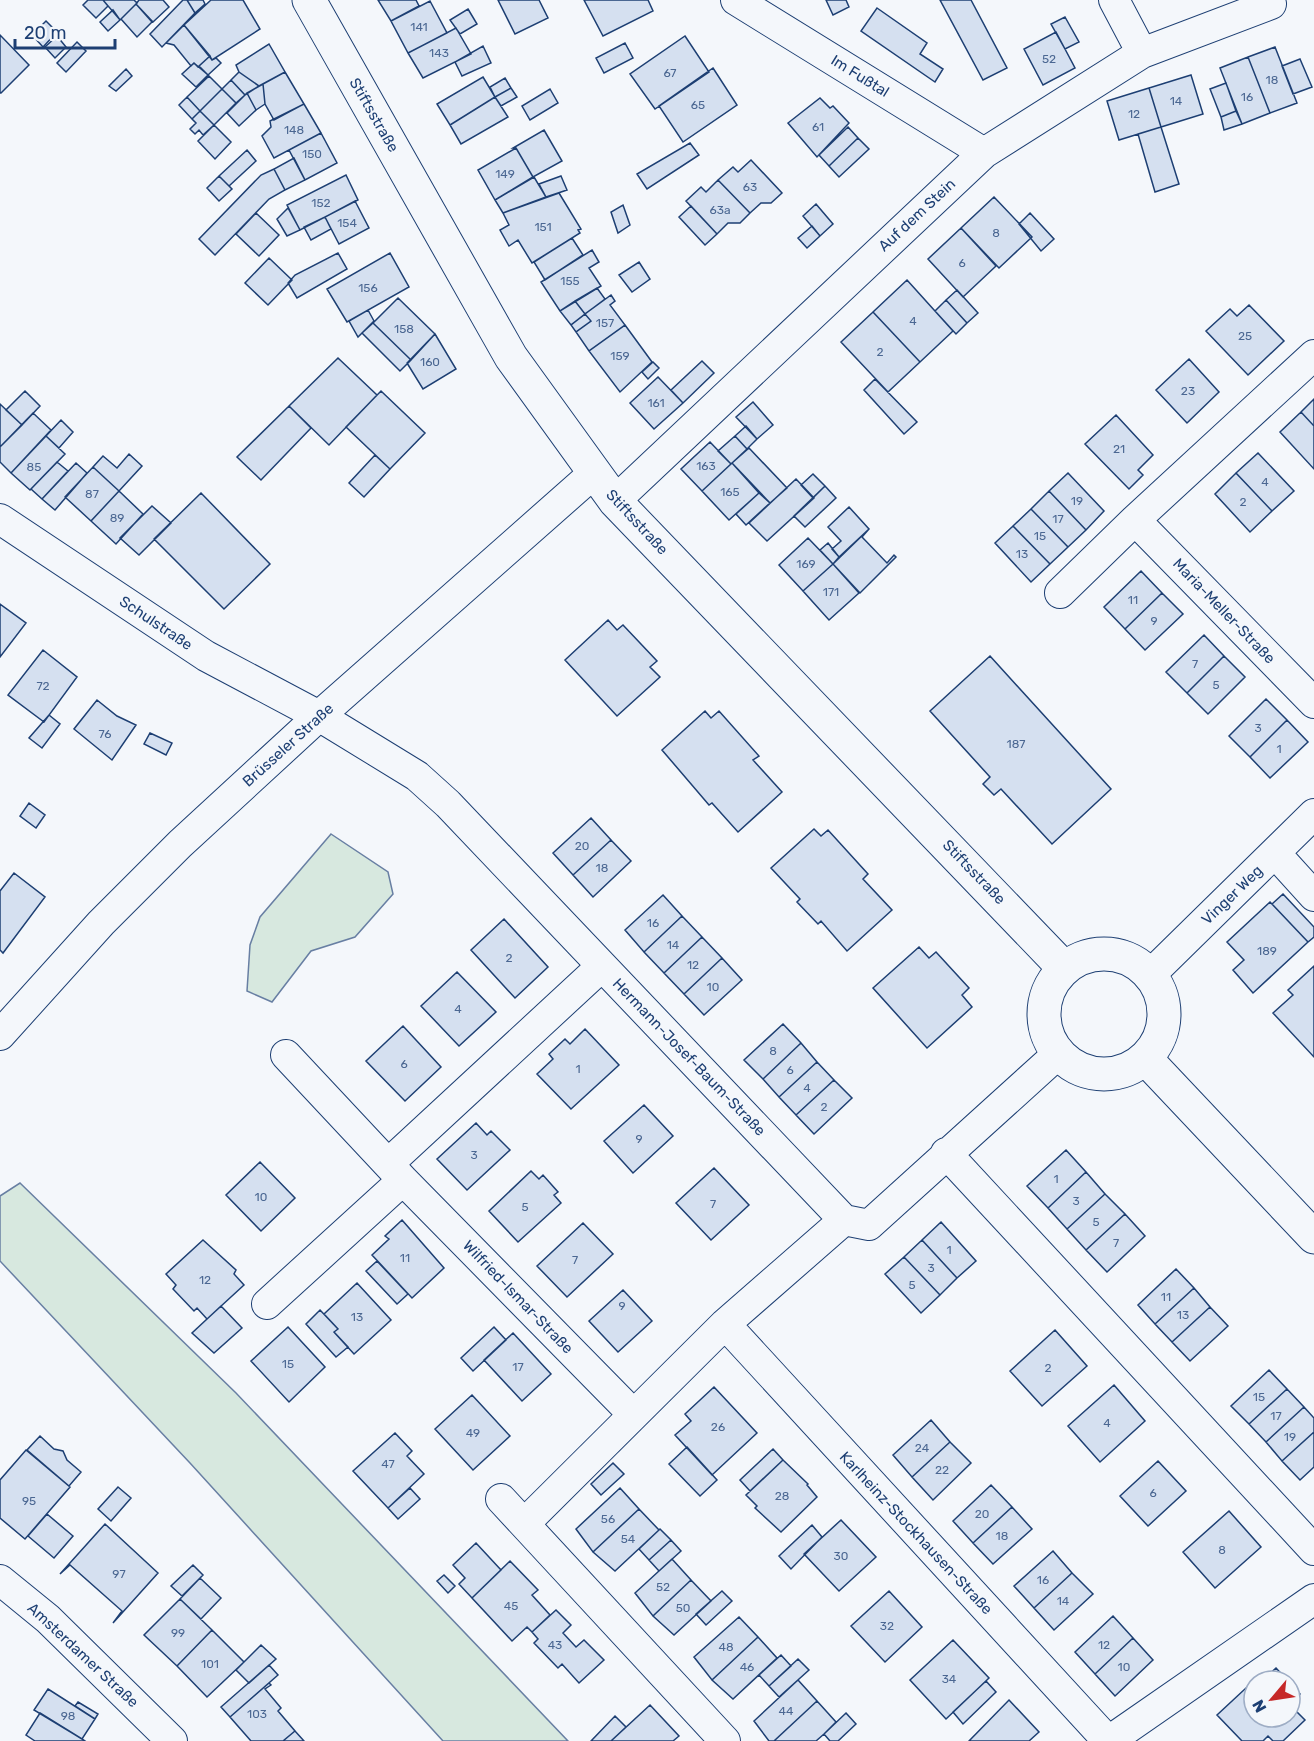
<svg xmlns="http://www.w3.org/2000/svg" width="1314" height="1741" viewBox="0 0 1314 1741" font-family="Rubik,sans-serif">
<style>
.green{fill:#d7e8df;stroke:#687fa3;stroke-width:1.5}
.building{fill:#d5e0f0;stroke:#1d3f73;stroke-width:1.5}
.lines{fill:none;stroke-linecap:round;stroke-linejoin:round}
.street-casing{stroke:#1d3f73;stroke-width:32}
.secondary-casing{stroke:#1d3f73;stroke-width:35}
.street{stroke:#f4f7fb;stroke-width:30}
.secondary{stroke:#f4f7fb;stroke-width:33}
.labels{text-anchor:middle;stroke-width:4.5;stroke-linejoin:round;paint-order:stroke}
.number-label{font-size:12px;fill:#4b6792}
.street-label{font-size:15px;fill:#1d3f73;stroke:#f4f7fb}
</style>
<rect width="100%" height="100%" fill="#f4f7fb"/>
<path class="green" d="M331 834 388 872 393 894 355 937 311 951 272 1002 247 991 250 945 260 917Z
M20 1183 236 1393 568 1741H443L190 1463 0 1261V1196Z"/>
<path class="building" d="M88 0H103L108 6 96 18 83 5Z
M103 0H134L137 3 120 20Z
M139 0H163L169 7 153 22 136 4Z
M183 0H187L195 13 162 47 150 34Z
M187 0H203L205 4 195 13Z
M211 0H243L260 29 212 60 184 25Z
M378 0H416L419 6 391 21Z
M498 0H539L548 18 515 34Z
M584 0H648L653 11 603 36Z
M826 0H846L849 7 833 15Z
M940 0H971L1007 68 983 80Z
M430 1 447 33 408 53 391 21Z
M136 4 152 22 137 37 121 19Z
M877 8 927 43 920 54 943 69 935 82 861 31Z
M468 9 477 24 460 34 450 20Z
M113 10 120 20 108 31 100 22Z
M1065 17 1079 42 1065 49 1051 24Z
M46 21 57 32 43 47 32 35Z
M184 25 210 56 198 67 194 63 191 66 174 45 166 43Z
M456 28 471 54 423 78 408 53Z
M1056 32 1075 68 1043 85 1024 49Z
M0 35 29 65 1 93H0Z
M57 36 66 47 55 58 45 47Z
M685 36 709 72 655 109 630 74Z
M77 42 86 51 66 72 57 63Z
M625 43 633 58 604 73 596 58Z
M269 44 285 72 259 86 239 72 236 65Z
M483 46 491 63 462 76 455 62Z
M1275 47 1297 103 1270 113 1248 57Z
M210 56 212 60 216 58 221 63 208 75 199 66Z
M1248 57 1270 113 1242 124 1220 68Z
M1300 59 1312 87 1293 94 1282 66Z
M194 63 208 75 196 87 182 74Z
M713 68 737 105 683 142 659 106Z
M126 69 132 76 116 91 109 86Z
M239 72 259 86 245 95 231 80Z
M285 72 304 104 274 120 265 104 263 84Z
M1191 75 1203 114 1161 127 1149 88Z
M209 76 222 89 200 111 187 97Z
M483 77 495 97 450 125 437 104Z
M505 78 511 88 495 97 490 87Z
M231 80 245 95 236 103 222 89Z
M1226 83 1236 111 1221 117 1210 89Z
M263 84 265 104 256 110 247 93Z
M511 88 517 97 501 106 495 97Z
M1149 88 1161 127 1119 140 1107 101Z
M222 89 236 103 214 125 200 111Z
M550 89 558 103 530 120 522 106Z
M247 93 256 110 239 126 227 113Z
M187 97 200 111 192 119 179 105Z
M495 97 508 117 461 144 450 125Z
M820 98 830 108 833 106 849 123 817 157 788 123Z
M304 104 321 133 274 158 262 136 271 127 270 121Z
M200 111 214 125 203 135 199 130 195 134 190 129 196 123 192 119Z
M1236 111 1242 124 1224 130 1221 117Z
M214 125 231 142 215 159 198 141Z
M848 127 858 138 829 166 819 155Z
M1161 127 1179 184 1155 192 1138 134Z
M544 130 562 161 533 177 516 148H513Z
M321 133 337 163 305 180 289 150Z
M858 138 869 149 839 177 829 166Z
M690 143 699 155 647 189 637 174Z
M516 148 533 177 495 200 478 170Z
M247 150 256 161 229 186 219 176Z
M294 158 305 180 285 190 274 169Z
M751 160 782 193 771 203H761L750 213 718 180 733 167 738 172Z
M274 169 285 190 269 199 215 255 199 239 261 175Z
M346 175 358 200 300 230 287 205Z
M219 176 232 189 219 201 207 188Z
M561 176 567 190 546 197 539 184Z
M534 177 546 197 503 213 495 200Z
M718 180 750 213 740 223H728L717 234 686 201 701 187 706 192Z
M559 193 581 229 578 230 580 233 532 263 518 240 509 246 500 230 509 225 503 213Z
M994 197 1032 237 999 268 961 228Z
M355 201 369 228 339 244 325 217Z
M816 204 833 224 820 236 803 216Z
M623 205 630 225 618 233 611 212Z
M691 206 717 234 705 245 679 217Z
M288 208 300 230 287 236 277 219Z
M256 213 279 235 259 256 236 234Z
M1030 213 1054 239 1041 251 1019 224Z
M325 217 331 229 311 240 304 227Z
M812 226 820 236 807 248 798 238Z
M961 228 996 266 963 297 928 259Z
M572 238 583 255 545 280 534 262Z
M592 250 599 262 589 268 601 286 560 311 541 282Z
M338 253 347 269 297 298 288 283 295 275Z
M390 253 409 287 347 322 327 289Z
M269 258 292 280 268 305 245 283Z
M639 262 650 279 632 292 619 275Z
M907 280 953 331 920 362 873 312Z
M597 288 605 299 585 314 575 301Z
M957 290 978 313 967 323 946 300Z
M611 295 615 301 610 305 625 325 589 351 576 332 591 321 585 314Z
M398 298 435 334 411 360 373 323Z
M946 300 967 323 956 334 935 311Z
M575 301 585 314 571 325 560 311Z
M1249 305 1284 341 1248 375 1206 331 1230 309 1237 316Z
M368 310 374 321 358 337 349 321Z
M873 312 920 362 888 392 841 342Z
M585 314 591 321 576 332 571 325Z
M373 323 411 360 400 371 362 333Z
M625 325 652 362 620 392 589 351Z
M435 334 456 369 423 389 407 363Z
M338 358 377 395 329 445 289 406Z
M1189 359 1219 392 1187 423 1156 390Z
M702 361 714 373 683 403 671 390Z
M653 362 659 368 648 379 642 372Z
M658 377 683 403 654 429 630 403Z
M875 379 917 422 904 434 864 390Z
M25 391 40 406 22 425 6 410Z
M381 391 425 433 390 469 346 427Z
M1314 399V426L1301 412Z
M753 402 773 425 757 439 736 417Z
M0 404 22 425 0 447Z
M289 406 311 428 261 480 237 457Z
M1301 412 1314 426V469L1280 432Z
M33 413 51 430 11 473 0 462V447Z
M1116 415 1153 455 1138 470 1143 475 1129 489 1085 444Z
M61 420 73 432 59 448 46 436Z
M746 426 757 439 747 449 735 436Z
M46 436 65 454 30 490 11 473Z
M735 436 747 449 731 464 718 451Z
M710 442 731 464 702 491 681 469Z
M749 448 787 488 770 503 732 463Z
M1258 453 1294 491 1272 511 1236 473Z
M129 454 142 466 119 491 93 467 103 456 117 468Z
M375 455 390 469 364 497 349 483Z
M57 462 68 471 42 499 31 489Z
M76 463 87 473 55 510 42 499Z
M732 463 759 493 729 520 702 491Z
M93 467 119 491 91 521 65 497Z
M1068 473 1104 511 1086 530 1049 491Z
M1236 473 1272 511 1250 532 1215 494Z
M813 474 825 486 813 498 801 485Z
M796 479 814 498 767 541 749 523Z
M825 486 836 498 805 527 794 516Z
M119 491 143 514 116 544 91 521Z
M1049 491 1086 530 1068 547 1031 509Z
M201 493 270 564 224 609 154 539Z
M759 493 770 503 746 525 736 514Z
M152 506 171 523 139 555 120 538Z
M849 507 869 529 839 557 832 549 841 541 828 527Z
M1031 509 1068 547 1050 564 1013 526Z
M1013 526 1050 564 1031 582 995 543Z
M869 529 862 537 887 563 894 555 896 557 860 593 833 564Z
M808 538 833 564 803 591 779 565Z
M828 543 839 557 833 564 820 550Z
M833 564 859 593 829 620 803 591Z
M1141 571 1162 593 1125 629 1104 607Z
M1162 593 1183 614 1145 650 1125 629Z
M0 604 26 623 0 657Z
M608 620 617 630 623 625 657 661 650 667 660 677 617 716 565 660Z
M1204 635 1224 656 1187 693 1166 672Z
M43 650 77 677 44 722 8 695Z
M990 656 1111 789 1052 844 1001 789 994 795 983 784 990 777 930 711Z
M1224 656 1245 677 1208 714 1187 693Z
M1266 699 1287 720 1250 757 1229 736Z
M97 700 117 716 136 725 112 760 74 729Z
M705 711 711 718 719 711 759 756 753 760 782 792 738 832 712 803 709 805 662 750Z
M49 715 60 724 42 748 29 738Z
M1287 720 1308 742 1270 778 1250 757Z
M150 733 172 743 166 755 144 744Z
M29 803 45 815 36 828 20 816Z
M591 818 611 840 573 875 553 853Z
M814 829 821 836 828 830 868 874 863 879 892 910 847 951 821 921 818 924 797 902 800 899 771 868Z
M611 840 631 861 593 897 573 875Z
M14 873 45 897 3 953 0 950V891Z
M1283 894 1314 927V937L1308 942 1272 904Z
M663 895 682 916 644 952 625 930Z
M1270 902 1308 942 1253 993 1233 970 1244 960 1227 942Z
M682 916 702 937 664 973 644 952Z
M504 919 548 967 515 998 471 950Z
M702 937 722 958 684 994 664 973Z
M919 947 929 958 936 952 969 988 962 995 972 1007 927 1048 873 988Z
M722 958 742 980 704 1015 684 994Z
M1314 966V1057L1273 1013 1293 995 1288 990Z
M457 972 496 1012 459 1046 421 1006Z
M783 1024 801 1043 763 1079 744 1060Z
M403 1026 441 1067 405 1101 366 1061Z
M585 1029 619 1065 571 1109 537 1074 553 1059 549 1054 565 1039 570 1044Z
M801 1043 817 1062 779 1097 763 1079Z
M817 1062 834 1080 796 1115 779 1097Z
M834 1080 852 1098 814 1134 796 1115Z
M644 1105 673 1136 633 1173 604 1141Z
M476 1123 487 1135 491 1131 510 1150 467 1190 437 1159Z
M1066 1150 1086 1172 1048 1208 1027 1186Z
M260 1162 295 1198 261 1231 226 1195Z
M714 1168 749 1205 711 1240 676 1203Z
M531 1171 539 1179 543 1175 558 1192 554 1195 561 1203 518 1242 489 1211Z
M1086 1172 1105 1194 1067 1229 1048 1208Z
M1105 1194 1125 1214 1086 1250 1067 1229Z
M1125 1214 1145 1236 1107 1272 1086 1250Z
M402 1220 444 1268 412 1298 372 1255 389 1239 385 1236Z
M941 1222 976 1261 957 1278 922 1240Z
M583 1223 613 1254 567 1297 537 1266Z
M203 1240 236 1270 234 1274 244 1285 207 1319 197 1308 194 1311 173 1289 176 1285 166 1274Z
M922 1240 957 1278 940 1295 904 1257Z
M904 1257 940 1295 921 1313 885 1274Z
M377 1261 408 1294 397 1304 366 1271Z
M1176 1269 1194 1288 1155 1324 1138 1305Z
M357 1283 391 1320 354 1354 334 1332 338 1329 324 1314Z
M1194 1288 1210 1307 1172 1342 1155 1324Z
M623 1290 652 1321 618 1352 589 1321Z
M221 1306 242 1328 214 1353 192 1333Z
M1210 1307 1228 1326 1190 1361 1172 1342Z
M320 1310 338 1329 334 1332 348 1347 336 1357 306 1324Z
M288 1327 325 1367 289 1402 251 1361Z
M494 1327 506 1340 473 1371 461 1358Z
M1055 1330 1087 1366 1042 1406 1010 1371Z
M513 1333 551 1374 522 1401 484 1360Z
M1269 1370 1287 1389 1249 1424 1231 1406Z
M1114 1385 1145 1421 1100 1462 1068 1426Z
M714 1387 757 1433 712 1475 675 1435 691 1421 685 1414Z
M1287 1389 1304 1407 1266 1442 1249 1424Z
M472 1395 510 1436 473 1470 435 1429Z
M1304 1407 1314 1418V1432L1282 1461 1266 1442Z
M931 1420 950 1442 912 1477 893 1455Z
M1314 1432V1467L1300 1480 1282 1461Z
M395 1433 412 1451 407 1456 424 1474 388 1508 353 1471Z
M40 1436 54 1449 63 1451 67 1460 81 1472 69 1486 27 1450Z
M950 1442 971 1463 933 1500 912 1477Z
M687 1447 717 1480 700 1496 669 1464Z
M773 1449 783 1460 750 1491 740 1480Z
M26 1450 70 1487 25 1539 0 1518V1480Z
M783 1460 808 1484 807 1485 817 1497 781 1532 755 1508 757 1506 746 1495Z
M1158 1461 1186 1491 1148 1526 1120 1496Z
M613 1463 624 1474 601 1495 591 1484Z
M991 1485 1012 1507 973 1543 953 1521Z
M118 1487 131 1498 111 1521 98 1509Z
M410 1488 420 1499 398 1519 388 1508Z
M620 1488 639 1509 593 1552 576 1529Z
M1012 1507 1032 1529 993 1564 973 1543Z
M639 1509 659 1530 615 1571 593 1552Z
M1229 1511 1261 1547 1215 1588 1183 1552Z
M47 1514 73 1536 54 1558 28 1536Z
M841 1520 876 1557 839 1591 804 1554Z
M105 1524 158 1573 113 1623 122 1611 70 1565 60 1574Z
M812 1525 822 1537 791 1569 779 1556Z
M660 1529 671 1540 649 1560 639 1549Z
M671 1540 681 1551 659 1571 649 1560Z
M476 1543 501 1570 472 1598 459 1584 465 1578 453 1565Z
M1053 1551 1072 1573 1034 1608 1014 1586Z
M672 1559 691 1580 653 1616 635 1593Z
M510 1561 538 1590 532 1595 550 1615 532 1632 527 1627 512 1641 472 1598Z
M193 1565 203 1575 182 1596 171 1586Z
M1072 1573 1093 1594 1054 1630 1034 1608Z
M444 1575 455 1586 448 1593 437 1581Z
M200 1578 221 1598 201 1619 180 1599Z
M691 1580 711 1601 674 1635 653 1616Z
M722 1591 732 1601 706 1625 696 1614Z
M889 1591 922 1627 885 1662 851 1626Z
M180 1599 212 1630 177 1666 144 1635Z
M556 1610 571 1625 563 1633 576 1647 584 1640 604 1660 579 1683 562 1664 558 1668 534 1643 538 1639 532 1632Z
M1113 1616 1133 1638 1095 1674 1075 1652Z
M739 1617 758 1637 712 1680 694 1657Z
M212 1630 244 1662 207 1697 177 1666Z
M758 1637 777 1658 733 1699 712 1680Z
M1133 1638 1153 1660 1115 1696 1095 1674Z
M953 1640 989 1678 946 1719 910 1680Z
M261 1645 276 1659 249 1683 236 1670Z
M781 1655 791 1666 769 1686 759 1675Z
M798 1659 809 1670 779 1697 769 1686Z
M269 1665 278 1675 230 1717 221 1707Z
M1276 1668 1288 1681H1262Z
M798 1680 817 1701 774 1741H769L754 1721Z
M986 1681 996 1692 963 1724 953 1712Z
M269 1683 271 1685 265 1689 281 1708 278 1711 295 1731 283 1741H251L230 1717Z
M1290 1683 1300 1694 1290 1704Z
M1246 1688 1250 1693 1254 1689V1717H1290V1705L1305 1720 1283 1741H1273L1268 1736 1263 1741H1242L1217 1715Z
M48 1689 95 1719 82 1739 34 1710Z
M1009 1700 1039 1732 1029 1741H969Z
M817 1701 836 1722 824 1734 816 1741H774Z
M78 1702 98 1714 95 1719 75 1706Z
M650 1705 679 1736 673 1741H611Z
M40 1713 82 1739 85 1741H35L26 1735Z
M846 1713 856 1724 838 1741H830L824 1734Z
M615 1716 626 1727 611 1741H591Z
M295 1731 304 1741H283Z"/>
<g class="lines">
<defs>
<path id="street" d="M736 0 984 153
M1114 0 1142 53
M615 501 984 153 1142 53 1271 4
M0 519 206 656 319 716 417 776 448 804 844 1220 869 1225 1059 1053
M1135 520 1314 355
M1060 593 1135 520 1314 703
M1275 853 1314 896
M1150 975 1314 814
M0 1035 101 923 180 844 319 716 594 473
M286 1055 403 1180 633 1414
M946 1153 1314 1550
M388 1164 602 966
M267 1304 403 1180
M725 1324 1108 1741
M501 1499 725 1741
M525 1523 725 1324 844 1220
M0 1580 48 1619 172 1741
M1109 1741 1314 1599"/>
<path id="secondary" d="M309 0 511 357 615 501 1064 968
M1044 1014a60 60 0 1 1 120 0a60 60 0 1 1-120 0Z
M1145 1058 1314 1237"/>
</defs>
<use href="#street" class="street-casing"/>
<use href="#secondary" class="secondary-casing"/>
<use href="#street" class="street"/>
<use href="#secondary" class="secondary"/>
</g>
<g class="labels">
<g class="number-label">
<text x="419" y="31">141</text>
<text x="439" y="57">143</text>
<text x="1049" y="63">52</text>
<text x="670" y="77">67</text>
<text x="1272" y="84">18</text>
<text x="1247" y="101">16</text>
<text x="1176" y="105">14</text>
<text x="698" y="109">65</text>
<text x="1134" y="118">12</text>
<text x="818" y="131">61</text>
<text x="294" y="134">148</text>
<text x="312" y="158">150</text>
<text x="505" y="178">149</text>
<text x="750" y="191">63</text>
<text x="321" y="207">152</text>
<text x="720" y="214">63a</text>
<text x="347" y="227">154</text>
<text x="543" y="231">151</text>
<text x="996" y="237">8</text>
<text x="962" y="267">6</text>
<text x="570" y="285">155</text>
<text x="368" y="292">156</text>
<text x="913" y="325">4</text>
<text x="605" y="327">157</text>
<text x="404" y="333">158</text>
<text x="1245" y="340">25</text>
<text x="880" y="356">2</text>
<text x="620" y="360">159</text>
<text x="430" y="366">160</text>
<text x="1188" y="395">23</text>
<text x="656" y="407">161</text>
<text x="1119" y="453">21</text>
<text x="706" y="470">163</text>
<text x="34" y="471">85</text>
<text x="1265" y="486">4</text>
<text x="730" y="496">165</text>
<text x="92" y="498">87</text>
<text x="1077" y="505">19</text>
<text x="1243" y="506">2</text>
<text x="117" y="522">89</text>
<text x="1058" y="523">17</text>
<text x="1040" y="540">15</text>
<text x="1022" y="558">13</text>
<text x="806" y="568">169</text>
<text x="831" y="596">171</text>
<text x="1133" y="604">11</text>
<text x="1154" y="625">9</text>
<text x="1195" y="668">7</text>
<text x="1216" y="689">5</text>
<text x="43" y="690">72</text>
<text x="1258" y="732">3</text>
<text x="105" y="738">76</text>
<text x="1016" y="748">187</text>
<text x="1279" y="753">1</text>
<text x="582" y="850">20</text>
<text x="602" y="872">18</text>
<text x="653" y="927">16</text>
<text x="673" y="949">14</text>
<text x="1267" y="955">189</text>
<text x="509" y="962">2</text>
<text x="693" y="969">12</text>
<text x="713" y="991">10</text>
<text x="458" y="1013">4</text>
<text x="773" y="1055">8</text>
<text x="404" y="1068">6</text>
<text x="578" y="1073">1</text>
<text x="790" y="1074">6</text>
<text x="807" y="1092">4</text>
<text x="824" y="1111">2</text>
<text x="639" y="1143">9</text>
<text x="474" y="1159">3</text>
<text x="1056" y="1183">1</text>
<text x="261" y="1201">10</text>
<text x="1076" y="1205">3</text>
<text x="713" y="1208">7</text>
<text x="525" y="1211">5</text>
<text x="1096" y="1226">5</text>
<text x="1116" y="1247">7</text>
<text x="949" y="1254">1</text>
<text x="405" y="1262">11</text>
<text x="575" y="1264">7</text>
<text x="931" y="1272">3</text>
<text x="205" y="1284">12</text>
<text x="912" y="1289">5</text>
<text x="1166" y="1301">11</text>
<text x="622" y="1310">9</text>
<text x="1183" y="1319">13</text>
<text x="357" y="1321">13</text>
<text x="288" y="1368">15</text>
<text x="518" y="1371">17</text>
<text x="1048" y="1372">2</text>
<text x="1259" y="1401">15</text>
<text x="1276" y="1420">17</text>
<text x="1107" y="1427">4</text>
<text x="718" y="1431">26</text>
<text x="473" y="1437">49</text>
<text x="1290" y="1441">19</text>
<text x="922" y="1452">24</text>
<text x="388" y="1468">47</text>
<text x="942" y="1474">22</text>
<text x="1153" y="1497">6</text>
<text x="782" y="1500">28</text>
<text x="29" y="1505">95</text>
<text x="982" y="1518">20</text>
<text x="608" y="1523">56</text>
<text x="1002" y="1540">18</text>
<text x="628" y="1543">54</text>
<text x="1222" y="1554">8</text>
<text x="841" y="1560">30</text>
<text x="119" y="1578">97</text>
<text x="1043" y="1584">16</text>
<text x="663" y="1591">52</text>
<text x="1063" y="1605">14</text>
<text x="511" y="1610">45</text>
<text x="683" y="1612">50</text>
<text x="887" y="1630">32</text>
<text x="178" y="1637">99</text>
<text x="555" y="1649">43</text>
<text x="1104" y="1649">12</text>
<text x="726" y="1651">48</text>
<text x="210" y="1668">101</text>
<text x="747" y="1671">46</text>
<text x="1124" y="1671">10</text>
<text x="949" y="1683">34</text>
<text x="786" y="1715">44</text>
<text x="257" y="1718">103</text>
<text x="68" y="1720">98</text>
</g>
<g class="street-label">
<text transform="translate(860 76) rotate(32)" y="5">Im Fußtal</text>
<text transform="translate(374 115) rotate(60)" y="5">Stiftsstraße</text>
<text transform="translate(917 215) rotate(-43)" y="5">Auf dem Stein</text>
<text transform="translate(637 522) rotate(47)" y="5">Stiftsstraße</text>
<text transform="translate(1224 611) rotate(46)" y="5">Maria-Meller-Straße</text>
<text transform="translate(156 623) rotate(34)" y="5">Schulstraße</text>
<text transform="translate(288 745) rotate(-42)" y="5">Brüsseler Straße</text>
<text transform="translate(974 872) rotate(46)" y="5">Stiftsstraße</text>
<text transform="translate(1232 895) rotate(-44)" y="5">Vinger Weg</text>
<text transform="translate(689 1057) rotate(46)" y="5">Hermann-Josef-Baum-Straße</text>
<text transform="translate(518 1297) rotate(46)" y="5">Wilfried-Ismar-Straße</text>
<text transform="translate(916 1533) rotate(47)" y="5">Karlheinz-Stockhausen-Straße</text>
<text transform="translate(83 1655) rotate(43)" y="5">Amsterdamer Straße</text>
</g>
</g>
<g transform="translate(1272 1699) rotate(241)"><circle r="28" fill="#f4f7fb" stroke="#9eadc5" stroke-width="1.5"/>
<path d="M0-4.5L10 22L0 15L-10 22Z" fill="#c62828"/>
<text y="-9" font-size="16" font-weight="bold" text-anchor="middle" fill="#1d3f73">N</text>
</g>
<path d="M15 39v9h100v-9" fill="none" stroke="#1d3f73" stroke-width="3"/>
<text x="24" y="39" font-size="18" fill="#1d3f73" stroke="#f4f7fb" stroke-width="4.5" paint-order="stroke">20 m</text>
</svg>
